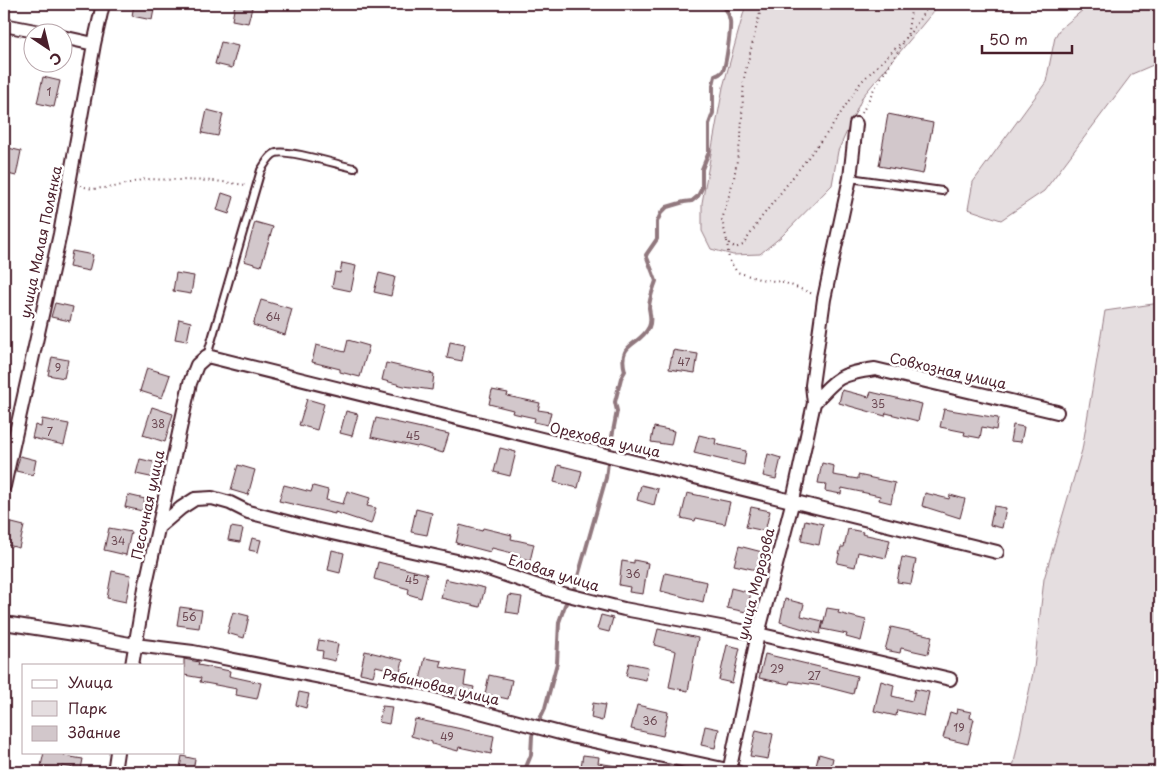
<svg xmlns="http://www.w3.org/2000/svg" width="1164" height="776" viewBox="0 0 1164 776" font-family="'Playpen Sans',sans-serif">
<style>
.green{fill:#e5dee0;stroke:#987e86}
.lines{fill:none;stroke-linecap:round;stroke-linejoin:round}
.stream{stroke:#91787e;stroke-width:4}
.building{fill:#d2c7cb;stroke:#4a1f2b}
.lane-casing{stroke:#4a1f2b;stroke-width:10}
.street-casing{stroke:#4a1f2b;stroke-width:16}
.path{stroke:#4a1f2b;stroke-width:2;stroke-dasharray:1 4;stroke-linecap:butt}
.lane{stroke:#fff;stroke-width:6}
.street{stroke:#fff;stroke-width:12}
.labels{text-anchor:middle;stroke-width:5;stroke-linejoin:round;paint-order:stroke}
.number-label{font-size:11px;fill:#6c4953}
.street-label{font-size:14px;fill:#4a1f2b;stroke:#fff}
</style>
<rect width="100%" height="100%" fill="#fff"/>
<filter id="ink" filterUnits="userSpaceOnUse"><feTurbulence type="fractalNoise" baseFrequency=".02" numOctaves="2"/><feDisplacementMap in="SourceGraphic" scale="10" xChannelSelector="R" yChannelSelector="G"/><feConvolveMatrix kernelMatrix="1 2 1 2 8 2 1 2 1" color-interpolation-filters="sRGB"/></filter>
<g filter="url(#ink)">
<path class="green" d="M746 4H934V11L863 96 838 151 832 185 782 236 760 254 733 255 711 249 702 231V203L723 87Z
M1090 4H1160V62L1132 74 1044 191 1001 220 968 209 973 182 1046 82 1055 37 1059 30Z
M1160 303V772H1012L1034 668 1044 579 1082 450 1105 311Z"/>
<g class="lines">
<path class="stream" d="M524 772 531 755 532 736 545 708 557 663 559 622 565 605 575 587 606 478 610 447 617 411 615 402 621 378 625 371C617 342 639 347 649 327 652 320 650 315 649 308 649 299 653 290 656 281L646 255 657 239V222L661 213 667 207 684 202 692 201 698 196 702 188V169L709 152V124L713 113V85L715 76C718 75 720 74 722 72 726 69 731 28 730 21 729 14 726 8 721 4"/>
</g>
<path class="building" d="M134 4H155L152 20 132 16Z
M235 4H253L248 23 232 20Z
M221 42 238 46 232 68 215 64Z
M43 77 60 81 54 107 37 103Z
M207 110 223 114 218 136 202 133Z
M888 114 933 123 923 174 879 166Z
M4 147 21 151 16 176 4 173Z
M222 193 234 197 229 214 217 210Z
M255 222 273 227 261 266 244 261Z
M72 251 93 255 89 271 69 267Z
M342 263 356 266 351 291 332 287 335 272 340 273Z
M176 273 194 276 191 294 173 291Z
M379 273 395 277 391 296 374 292Z
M261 300 292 309 285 335 253 325Z
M55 303 73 307 70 321 51 317Z
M179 319 191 322 187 341 175 339Z
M348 340 369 346 360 377 340 372V369L312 362 316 345 345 352Z
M450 342 465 345 462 361 447 358Z
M673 350 698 354 695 373 669 369Z
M52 357 68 360 64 378 48 375Z
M386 363 434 374 432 390 404 386 382 380Z
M147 368 170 375 162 398 140 391Z
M492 390 508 393 507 396 540 403 538 410 551 412 548 425 534 422 535 418 512 413 513 410 489 404Z
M842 390 869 397 871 392 922 404 918 421 886 413 885 416 839 403Z
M307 399 324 404 317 430 299 425Z
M152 407 173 414 165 442 143 435Z
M944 409 998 418 996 430 982 427 980 438 964 435 965 432 940 427Z
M346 411 358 414 352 436 340 433Z
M376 418 449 434 443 453 418 446 417 447 371 437Z
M42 419 69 424 64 445 32 438 35 425 41 427Z
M1013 425 1024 427 1021 442 1010 441Z
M654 427 674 431 671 445 651 442Z
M699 435 716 439 715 444 746 451 744 465 694 453Z
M500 448 516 452 510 476 494 472Z
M768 454 781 458 776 479 763 476Z
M20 456 36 460 33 475 16 471Z
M140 459 158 463 155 478 136 474Z
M822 463 834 466 833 475 858 479V475L895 483 891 503 879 500 880 496 842 488 841 494 825 491 826 484 818 483Z
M238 465 255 470 248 495 231 490Z
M558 465 582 471 578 488 554 482Z
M284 485 311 492 313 486 328 490 326 500 343 504 347 491 370 498 367 506 376 508 371 524 335 512V514L279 501Z
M641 485 658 489 654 505 637 500Z
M687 493 730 502 725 524 696 518 695 521 681 518Z
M925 493 949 499 950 495 965 499 960 518 922 506Z
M128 495 145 499 142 511 125 507Z
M994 506 1006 508 1002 528 990 525Z
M751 507 770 511 765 531 746 527Z
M416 509 432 513 427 535 411 532Z
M805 520 823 524 819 545 801 541Z
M4 521 24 526 19 548 4 544Z
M460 525 482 531 483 528 512 535 511 539 534 544 530 561 519 558 520 555 492 548 490 552 456 543Z
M231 527 243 529 240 542 228 540Z
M109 528 131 532 126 555 104 550Z
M848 529 863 532 862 534 890 540 886 558 858 552 855 567 837 563 841 547H844Z
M252 538 261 540 258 552 249 550Z
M739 546 766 553 761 571 734 565Z
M332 550 344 553 340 573 328 570Z
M902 557 916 560 911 584 897 582Z
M634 560 648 563 643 594 629 592 630 587 619 585 622 561 634 563Z
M378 562 427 574 421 598 408 594 409 589 374 579Z
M112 571 131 575 126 602 107 598Z
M665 573 707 582 703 602 661 591Z
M445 579 485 588 480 607 441 598Z
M731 588 751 593 746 612 727 608Z
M509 595 522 597 519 614 506 612Z
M785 599 804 604 801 616 823 621 820 634 780 622Z
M180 607 202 610 199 628 177 625Z
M827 608 839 610 838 613 866 620 861 641 846 637 847 634 822 629Z
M233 612 249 616 244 638 227 633Z
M601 615 613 618 609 632 597 629Z
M891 627 932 636 928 654 901 648 900 653 885 650Z
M658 629 698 638 688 691 669 687 676 651 654 645Z
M319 640 338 644 335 661 322 658 323 651 317 650Z
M727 645 740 648 732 683 719 680Z
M365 651 403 660 400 672 376 666 373 676 360 673Z
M765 654 857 676 853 694 822 686 790 681 789 684 759 678Z
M425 658 442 661 440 667 466 672 464 685 474 687 471 698 454 695 456 688 420 680Z
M184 659 199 662 198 665 230 671 229 676 261 683 257 699 236 695 237 689 200 682 201 678 184 675Z
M629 663 648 667 646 680 626 676Z
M489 675 512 680 508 699 485 694Z
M881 681 894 685 892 696 912 701 915 689 929 692 924 716 897 710 896 716 874 711Z
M299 692 309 694 306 708 296 705Z
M593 703 605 705 602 721 591 718Z
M637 705 668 712 663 736 631 729Z
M382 706 392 707 389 724 379 722Z
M957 709 971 712 970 718 974 719 968 744 943 738 950 712 956 714Z
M415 719 494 736 491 754 459 747 458 751 432 744V742L411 736Z
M705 726 719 729 715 748 701 745Z
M756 730 773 734 768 759 750 756Z
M44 752H65L64 756 83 759 81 769 62 766 61 769 41 766Z
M819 754 833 758 830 772 815 770Z
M583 755 599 757 598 763 622 767V772H580Z
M182 756 195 759 193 771 180 768Z"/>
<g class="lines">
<defs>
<path id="lane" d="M850 178 942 191
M207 356 261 170C265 165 269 155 276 153 288 149 339 165 354 168"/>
<path id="street" d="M4 25 40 32
M62 37 94 44
M814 403C837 377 840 374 875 369L1057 412
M4 486 60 234 94 44 103 4
M160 526 181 508 195 499 212 498 230 503 248 512 314 529 479 566 556 592 624 609 758 634 950 679
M4 623 87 636 135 645 193 652 423 697 575 737 737 772
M132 665 145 588 190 383 197 365 207 356 997 552
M114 772 117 752
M729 772 758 634 793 500 814 403 812 385 824 299 850 178 856 124"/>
</defs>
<use href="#lane" class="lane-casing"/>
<use href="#street" class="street-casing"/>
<path class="path" d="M762 4 744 78 741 137 734 178 722 220 727 241 735 248 743 245 761 218 831 128 861 82 907 37 912 4
M908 36 930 4
M862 113 874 89 905 40
M80 186 93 189 114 187 145 179 215 181 246 185
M727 241 729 260 737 272 759 279 783 282 813 294"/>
<use href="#lane" class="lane"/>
<use href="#street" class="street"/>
</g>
</g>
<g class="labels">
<g class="number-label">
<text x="49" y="96">1</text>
<text x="273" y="321">64</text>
<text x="684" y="366">47</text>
<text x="58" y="372">9</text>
<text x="878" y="408">35</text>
<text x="158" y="428">38</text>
<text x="50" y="436">7</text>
<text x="413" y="440">45</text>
<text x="118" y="545">34</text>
<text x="633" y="578">36</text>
<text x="412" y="584">45</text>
<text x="189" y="621">56</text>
<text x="777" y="673">29</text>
<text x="814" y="680">27</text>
<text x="650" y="725">36</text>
<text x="959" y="732">19</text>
<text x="447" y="741">49</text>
</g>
<g class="street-label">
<text transform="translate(41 242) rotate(-78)" y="5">улица Малая Полянка</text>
<text transform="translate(948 371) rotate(13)" y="5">Совхозная улица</text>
<text transform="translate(605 440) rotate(13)" y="5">Ореховая улица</text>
<text transform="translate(148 505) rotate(-78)" y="5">Песочная улица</text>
<text transform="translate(554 573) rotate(17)" y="5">Еловая улица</text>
<text transform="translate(756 584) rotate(-76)" y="5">улица Морозова</text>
<text transform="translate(441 687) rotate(13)" y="5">Рябиновая улица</text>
</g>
</g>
<rect width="1164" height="776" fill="none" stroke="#fff" stroke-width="20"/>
<rect x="10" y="10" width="1144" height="756" fill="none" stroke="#4a1f2b" stroke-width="2" filter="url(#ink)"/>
<rect x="22" y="664" width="162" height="90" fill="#ffffff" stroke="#b7a5aa"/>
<rect x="32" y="680" width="25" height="8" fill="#ffffff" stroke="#b7a5aa"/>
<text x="68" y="688" font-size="15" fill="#4a1f2b">Улица</text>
<rect x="32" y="701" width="25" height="15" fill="#e5dee0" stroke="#b7a5aa"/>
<text x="68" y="714" font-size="15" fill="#4a1f2b">Парк</text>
<rect x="32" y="726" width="25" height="15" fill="#d2c7cb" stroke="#b7a5aa"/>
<text x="68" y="738" font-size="15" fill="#4a1f2b">Здание</text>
<g transform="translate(48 48) rotate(145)"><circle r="24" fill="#ffffff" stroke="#b7a5aa"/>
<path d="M0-4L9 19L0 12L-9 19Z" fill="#4a1f2b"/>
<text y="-8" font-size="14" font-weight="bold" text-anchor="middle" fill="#4a1f2b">С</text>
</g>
<path d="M982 45v8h90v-8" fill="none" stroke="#4a1f2b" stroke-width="2.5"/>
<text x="989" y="45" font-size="15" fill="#4a1f2b" stroke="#ffffff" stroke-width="4" paint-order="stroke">50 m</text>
</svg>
